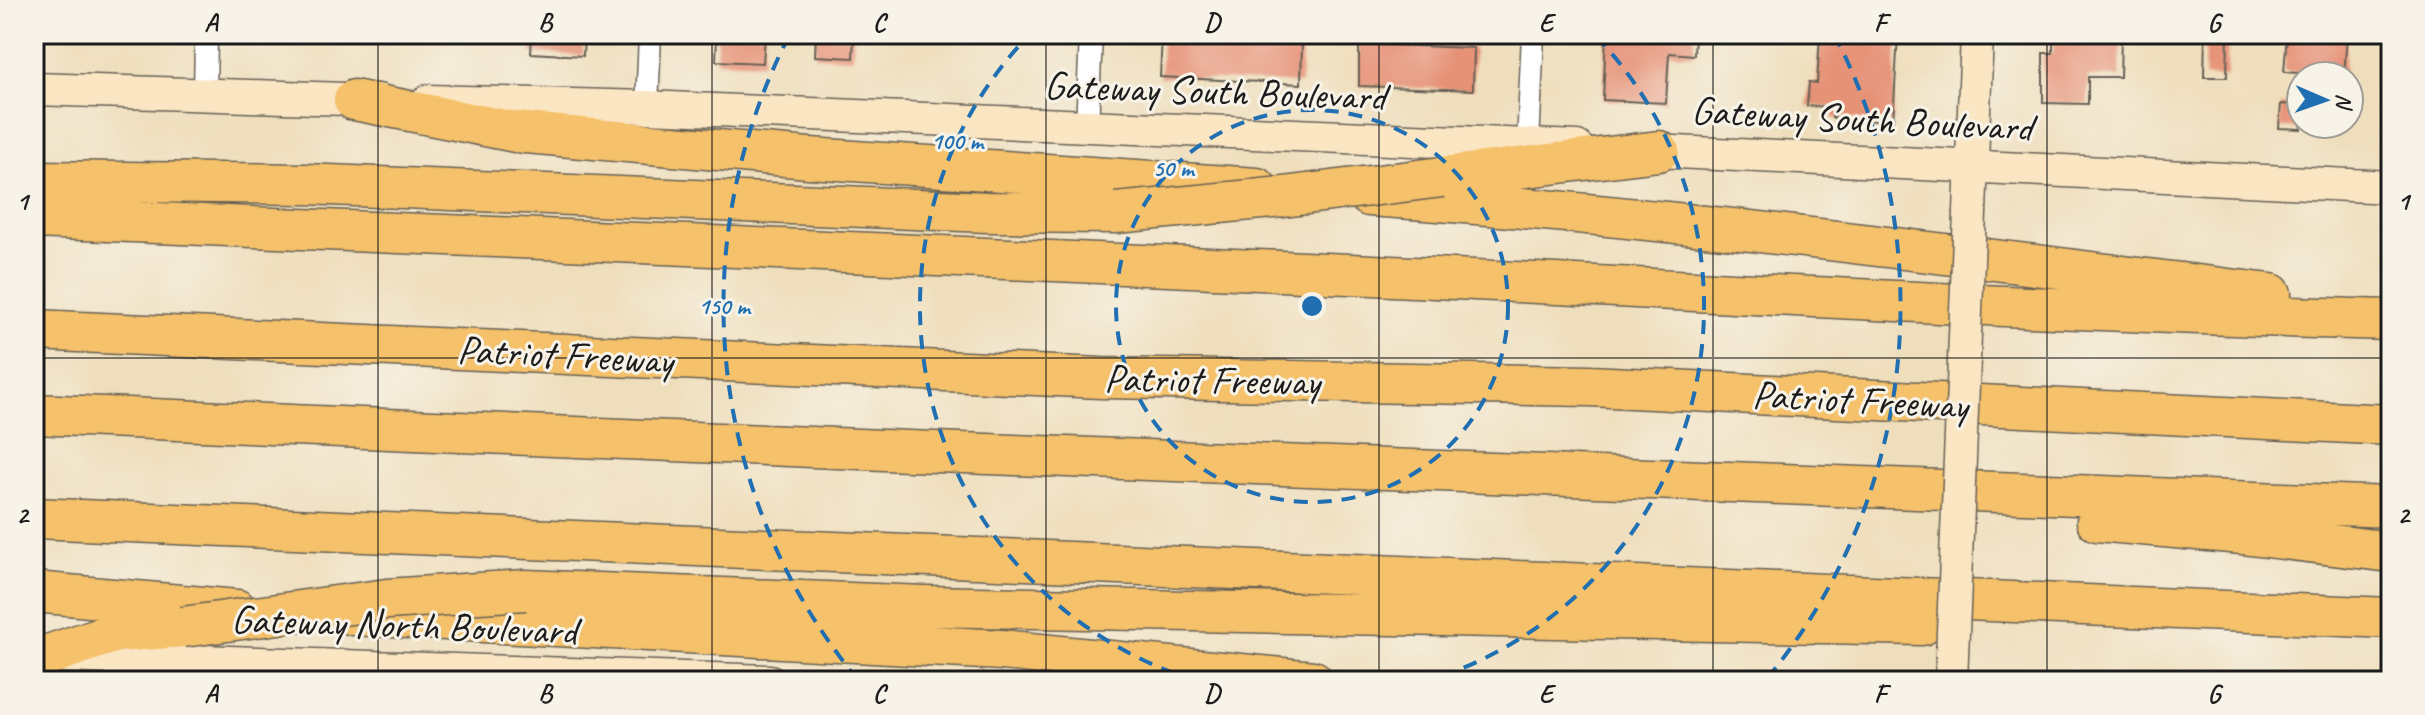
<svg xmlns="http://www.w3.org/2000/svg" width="2425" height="715" viewBox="0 0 2425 715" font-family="Caveat,sans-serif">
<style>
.building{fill:#e69277}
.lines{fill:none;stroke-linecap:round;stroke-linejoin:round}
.minor-casing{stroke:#666054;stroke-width:25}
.secondary-casing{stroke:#666054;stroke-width:35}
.motorway-casing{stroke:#666054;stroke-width:43}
.minor{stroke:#fff;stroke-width:22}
.secondary{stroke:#fbe6c4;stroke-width:32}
.motorway{stroke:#f5c16b;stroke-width:40}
.secondary-bridge-casing{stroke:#666054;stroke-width:35;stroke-linecap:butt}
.motorway-bridge-casing{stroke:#666054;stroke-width:43;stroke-linecap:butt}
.secondary-bridge{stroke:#fbe6c4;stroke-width:32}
.motorway-bridge{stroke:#f5c16b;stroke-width:40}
.grid{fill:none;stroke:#1c1c1c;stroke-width:2;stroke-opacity:0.55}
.ring{fill:none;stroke:#1f6fb2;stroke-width:4;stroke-dasharray:14 10}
.labels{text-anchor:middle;stroke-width:6;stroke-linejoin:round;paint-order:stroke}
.street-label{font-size:40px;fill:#1c1c1c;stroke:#f7f3e8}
.centre{fill:#1f6fb2;stroke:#f7f3e8;stroke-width:4}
.ring-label{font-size:24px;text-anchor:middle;font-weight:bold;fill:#1f6fb2;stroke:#f7f3e8;stroke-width:6;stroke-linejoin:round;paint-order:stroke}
.neatline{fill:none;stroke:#1c1c1c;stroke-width:3}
.grid-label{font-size:26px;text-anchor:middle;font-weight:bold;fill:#1c1c1c}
</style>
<rect width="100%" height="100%" fill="#f7f3e8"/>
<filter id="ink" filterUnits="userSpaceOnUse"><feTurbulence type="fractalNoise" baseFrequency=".0125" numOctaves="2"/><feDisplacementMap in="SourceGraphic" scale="16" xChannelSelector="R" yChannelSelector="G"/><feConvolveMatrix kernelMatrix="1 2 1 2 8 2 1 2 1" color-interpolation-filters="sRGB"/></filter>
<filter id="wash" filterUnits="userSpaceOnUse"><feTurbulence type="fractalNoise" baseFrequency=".006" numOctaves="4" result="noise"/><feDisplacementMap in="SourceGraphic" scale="32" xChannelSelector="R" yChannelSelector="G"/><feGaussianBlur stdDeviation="1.8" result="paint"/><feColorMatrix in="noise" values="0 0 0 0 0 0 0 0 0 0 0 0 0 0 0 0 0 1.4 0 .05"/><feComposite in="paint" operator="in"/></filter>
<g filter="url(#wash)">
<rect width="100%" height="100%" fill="#efdebc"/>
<g id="blocks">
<path class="building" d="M532 34H584L583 56 531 53Z
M717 34H765L763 63 716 61Z
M816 34H854L853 58 815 56Z
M1606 34H1695L1694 55 1669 53 1666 103 1603 100Z
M1820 34H1898L1893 122 1832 118 1833 107 1807 106 1809 82 1817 83Z
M2205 34H2228L2227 77H2204Z
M2287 34 2347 35 2344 76 2284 72Z
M1162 35 1302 42 1301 84 1160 77Z
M2053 36 2121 37 2120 77H2088V104L2043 103V53H2053Z
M1359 44 1474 48 1473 90 1359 86Z
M2281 104 2301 105V129L2279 128Z"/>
</g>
</g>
<g filter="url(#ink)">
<use href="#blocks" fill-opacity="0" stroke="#666054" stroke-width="2"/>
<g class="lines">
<defs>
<path id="minor" d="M205 97 206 34
M647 107 650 34
M1087 127 1091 34
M1528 145 1533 34"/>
<path id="secondary" d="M34 89 378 100
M428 101 647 107 1577 147
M1635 150 2391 187
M1970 212 1977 34
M62 656 770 681"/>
<path id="motorway" d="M354 100 515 132 809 158 1257 188
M1442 177 1659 151
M34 181 305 184 988 212 1116 213
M1369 196C1671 216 1971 258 2271 294
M34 218C472 237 911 253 1349 274 1696 290 2043 311 2391 320
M34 330 1101 378 1590 386 2391 425
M34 414 884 450 2391 507
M34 518 2391 618
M2097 521 2242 534 2391 552
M525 590 925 606 1922 625
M34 592 237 610
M353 615 1002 650 1313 681
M45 656 116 632 183 627"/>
</defs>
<use href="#minor" class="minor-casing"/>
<use href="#secondary" class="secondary-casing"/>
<use href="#motorway" class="motorway-casing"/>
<use href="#minor" class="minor"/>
<use href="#secondary" class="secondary"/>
<use href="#motorway" class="motorway"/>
<defs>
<path id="secondary-bridge" d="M1951 681 1970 212"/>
<path id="motorway-bridge" d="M1116 213 1283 197 1442 177
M183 627 387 599 525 590"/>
</defs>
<use href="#secondary-bridge" class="secondary-bridge-casing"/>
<use href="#motorway-bridge" class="motorway-bridge-casing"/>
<use href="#secondary-bridge" class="secondary-bridge"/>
<use href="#motorway-bridge" class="motorway-bridge"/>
</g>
</g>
<path class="grid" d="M378 34V681M712 34V681M1046 34V681M1379 34V681M1713 34V681M2047 34V681M34 358H2391"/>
<g class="ring">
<circle cx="1312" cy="306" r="196"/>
<path d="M1197 681A392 392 0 0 1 1028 36M1596 36A392 392 0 0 1 1427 681"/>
<path d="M858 680A588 588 0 0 1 790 34M1834 34A588 588 0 0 1 1766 680"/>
</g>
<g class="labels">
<g class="street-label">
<text transform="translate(1215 90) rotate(2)" y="14">Gateway South Boulevard</text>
<text transform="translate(1862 118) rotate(3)" y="14">Gateway South Boulevard</text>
<text transform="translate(565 354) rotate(3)" y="14">Patriot Freeway</text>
<text transform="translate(1212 379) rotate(1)" y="14">Patriot Freeway</text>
<text transform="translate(1860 399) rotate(3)" y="14">Patriot Freeway</text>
<text transform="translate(404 624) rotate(2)" y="14">Gateway North Boulevard</text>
</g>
</g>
<circle cx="1312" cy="306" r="12" class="centre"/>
<g class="ring-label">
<text x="957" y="149">100 m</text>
<text x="1173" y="176">50 m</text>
<text x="724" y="314">150 m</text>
</g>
<rect width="2425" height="715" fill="none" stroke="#f7f3e8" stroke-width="88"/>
<g transform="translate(2325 100) rotate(92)"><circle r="38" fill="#f7f3e8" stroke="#9f9d96" stroke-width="2"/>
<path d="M0-6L14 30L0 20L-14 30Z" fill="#1f6fb2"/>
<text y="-12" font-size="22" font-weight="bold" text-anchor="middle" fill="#1c1c1c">N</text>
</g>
<rect x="44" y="44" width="2337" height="627" class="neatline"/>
<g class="grid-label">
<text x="211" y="31">A</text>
<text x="545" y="31">B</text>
<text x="879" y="31">C</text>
<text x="1212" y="31">D</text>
<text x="1546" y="31">E</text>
<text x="1880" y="31">F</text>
<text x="2214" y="31">G</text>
<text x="22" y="210">1</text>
<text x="2403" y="210">1</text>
<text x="22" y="523">2</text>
<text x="2403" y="523">2</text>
<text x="211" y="702">A</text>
<text x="545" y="702">B</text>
<text x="879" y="702">C</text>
<text x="1212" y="702">D</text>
<text x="1546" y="702">E</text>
<text x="1880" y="702">F</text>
<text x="2214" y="702">G</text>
</g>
</svg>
